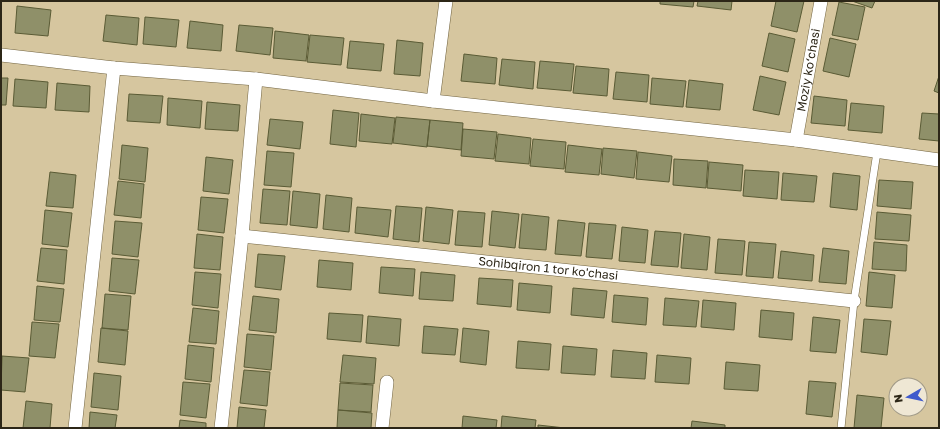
<svg xmlns="http://www.w3.org/2000/svg" width="940" height="429" viewBox="0 0 940 429" font-family="'Golos Text',sans-serif">
<style>
.building{fill:#8f9069;stroke:#5a5b35}
.lines{fill:none;stroke-linecap:round;stroke-linejoin:round}
.service-casing{stroke:#726440;stroke-width:8}
.minor-casing{stroke:#726440;stroke-width:14}
.service{stroke:#fff;stroke-width:7}
.minor{stroke:#fff;stroke-width:13}
.labels{text-anchor:middle;stroke-width:4;stroke-linejoin:round;paint-order:stroke}
.street-label{font-size:12px;fill:#2c2617;stroke:#efe7d4}
</style>
<rect width="100%" height="100%" fill="#d6c69f"/>
<path class="building" d="M660 1H694L693 7 660 4Z
M698 1H732L731 10 697 6Z
M776 1H804L797 32 771 26Z
M852 1H875L872 8Z
M839 2 865 7 858 40 832 35Z
M17 6 51 10 48 36 15 33Z
M106 15 139 18 137 45 103 41Z
M145 17 179 20 176 47 143 44Z
M190 21 223 25 221 51 187 48Z
M239 25 273 28 270 55 236 51Z
M275 31 309 35 306 61 273 58Z
M769 33 795 39 788 72 762 66Z
M310 35 344 38 341 65 307 62Z
M830 38 856 44 849 77 823 71Z
M397 40 423 43 420 76 394 74Z
M350 41 384 44 381 71 347 68Z
M464 54 497 58 495 84 461 81Z
M502 59 535 62 533 89 499 85Z
M540 61 574 64 571 91 537 88Z
M576 66 609 69 607 96 573 93Z
M616 72 649 75 647 102 613 99Z
M760 76 786 82 779 115 753 110Z
M939 76V93L934 91Z
M1 78H8L6 105H1Z
M652 78 686 81 683 107 650 104Z
M15 79 48 82 46 108 13 106Z
M689 80 723 84 720 110 686 107Z
M57 83 90 86 89 112 55 110Z
M129 94 163 96 160 123 127 121Z
M814 96 847 100 845 126 811 123Z
M168 98 202 101 200 128 167 125Z
M207 102 240 105 238 131 205 129Z
M851 103 884 106 882 133 848 130Z
M333 110 359 113 356 147 330 144Z
M922 113 939 114V141L919 139Z
M361 114 395 118 392 144 359 141Z
M396 117 430 120 427 147 393 143Z
M270 119 303 122 300 149 267 145Z
M430 120 463 123 461 150 427 146Z
M463 129 497 132 494 159 461 156Z
M498 134 531 138 529 164 495 161Z
M533 139 566 142 564 169 530 166Z
M122 145 148 148 145 182 119 179Z
M568 145 602 149 599 175 565 172Z
M603 148 637 151 634 178 601 174Z
M267 151 294 153 291 187 264 185Z
M638 152 672 156 669 182 636 179Z
M206 157 233 160 229 194 203 191Z
M674 159 708 161 706 188 673 185Z
M709 162 743 165 741 191 707 188Z
M745 170 779 172 777 199 743 196Z
M50 172 76 175 73 208 46 206Z
M783 173 817 176 814 202 781 200Z
M833 173 860 176 857 210 830 207Z
M879 180 913 182 911 209 877 206Z
M118 181 144 184 141 218 114 215Z
M263 189 290 191 287 225 260 223Z
M293 191 320 194 317 228 290 225Z
M326 195 352 198 349 232 323 229Z
M201 197 228 199 224 233 198 230Z
M396 206 422 208 419 242 393 239Z
M357 207 391 210 388 237 355 233Z
M426 207 453 210 449 244 423 241Z
M45 210 72 213 68 247 42 244Z
M458 211 485 213 482 247 455 245Z
M492 211 519 214 515 248 489 245Z
M877 212 911 215 909 241 875 239Z
M522 214 549 217 546 250 519 248Z
M558 220 585 223 581 256 555 254Z
M115 221 142 223 138 257 112 254Z
M589 223 616 225 612 259 586 257Z
M622 227 648 230 645 263 619 261Z
M655 231 681 233 678 267 651 265Z
M197 234 223 237 220 270 194 268Z
M684 234 710 237 707 270 681 268Z
M718 239 745 241 742 275 715 273Z
M749 242 776 244 773 278 746 276Z
M874 242 907 245 906 271 872 269Z
M41 248 67 250 64 284 37 281Z
M823 248 849 251 846 284 819 282Z
M781 251 814 255 812 281 778 278Z
M258 254 285 256 281 290 255 287Z
M112 258 139 260 135 294 109 291Z
M319 260 353 263 351 290 317 287Z
M381 267 415 269 413 296 379 293Z
M195 272 221 274 218 308 192 305Z
M421 272 455 275 453 301 419 299Z
M869 272 895 275 892 308 866 306Z
M479 278 513 280 511 307 477 304Z
M519 283 552 286 550 313 517 310Z
M37 286 64 289 60 322 34 320Z
M573 288 607 291 604 318 571 315Z
M105 294 131 296 128 330 102 328Z
M614 295 648 298 646 325 612 322Z
M253 296 279 299 276 333 249 330Z
M665 298 699 301 696 327 663 325Z
M703 300 736 303 734 330 701 327Z
M193 308 219 311 216 344 189 342Z
M761 310 794 313 792 340 759 337Z
M329 313 363 315 361 342 327 339Z
M368 316 401 319 399 346 366 343Z
M813 317 840 320 836 353 810 351Z
M864 319 891 321 887 355 861 352Z
M32 322 59 324 55 358 29 356Z
M424 326 458 329 455 355 422 353Z
M101 328 128 331 125 365 98 362Z
M463 328 489 331 486 365 460 362Z
M247 334 274 336 271 370 244 367Z
M518 341 551 344 549 370 516 368Z
M188 345 214 348 211 382 185 379Z
M563 346 597 349 595 375 561 373Z
M613 350 647 353 645 379 611 377Z
M343 355 376 358 374 384 340 382Z
M657 355 691 358 689 384 655 382Z
M2 356 29 358 25 392 1 390Z
M726 362 760 365 758 391 724 389Z
M244 370 270 372 267 406 240 403Z
M94 373 121 376 118 410 91 407Z
M809 381 836 383 832 417 806 414Z
M183 382 210 384 206 418 180 415Z
M340 383 373 385 371 412 338 410Z
M857 395 884 398 881 428H854Z
M26 401 52 404 50 428H23Z
M239 407 266 410 264 428H237Z
M338 410 372 413 371 428H337Z
M90 412 117 415 115 428H89Z
M463 416 497 420 496 428H462Z
M502 416 536 420 535 428H501Z
M180 420 206 423V428H179Z
M692 421 725 425V428H691Z
M538 425 565 428H538Z"/>
<g class="lines">
<defs>
<path id="service" d="M841 428 854 301 877 152"/>
<g id="minor">
<path d="M1 55 114 68 256 79 433 101 796 140 939 160"/>
<path d="M433 101 446 1"/>
<path id="s1" d="M796 140 821 1"/>
<path id="s2" d="M242 236 854 301"/>
<path d="M75 428 114 68"/>
<path d="M221 428 242 236 256 79"/>
<path d="M382 428 387 382"/>
</g>
</defs>
<use href="#service" class="service-casing"/>
<use href="#minor" class="minor-casing"/>
<use href="#service" class="service"/>
<use href="#minor" class="minor"/>
</g>
<g class="labels">
<g class="street-label">
<text dy="4" stroke="none"><textPath href="#s1" startOffset="71">Moziy ko‘chasi</textPath></text>
<text dy="4" stroke="none"><textPath href="#s2" startOffset="308">Sohibqiron 1 tor ko'chasi</textPath></text>
</g>
</g>
<rect width="940" height="429" fill="none" stroke="#2c2617" stroke-width="4"/>
<g transform="translate(908 397) rotate(261)"><circle r="19" fill="#efe7d4" stroke="#a19a88"/>
<path d="M0-3L7 15L0 10L-7 15Z" fill="#405acc"/>
<text y="-6" font-size="11" font-weight="bold" text-anchor="middle" fill="#2c2617">N</text>
</g>
</svg>
